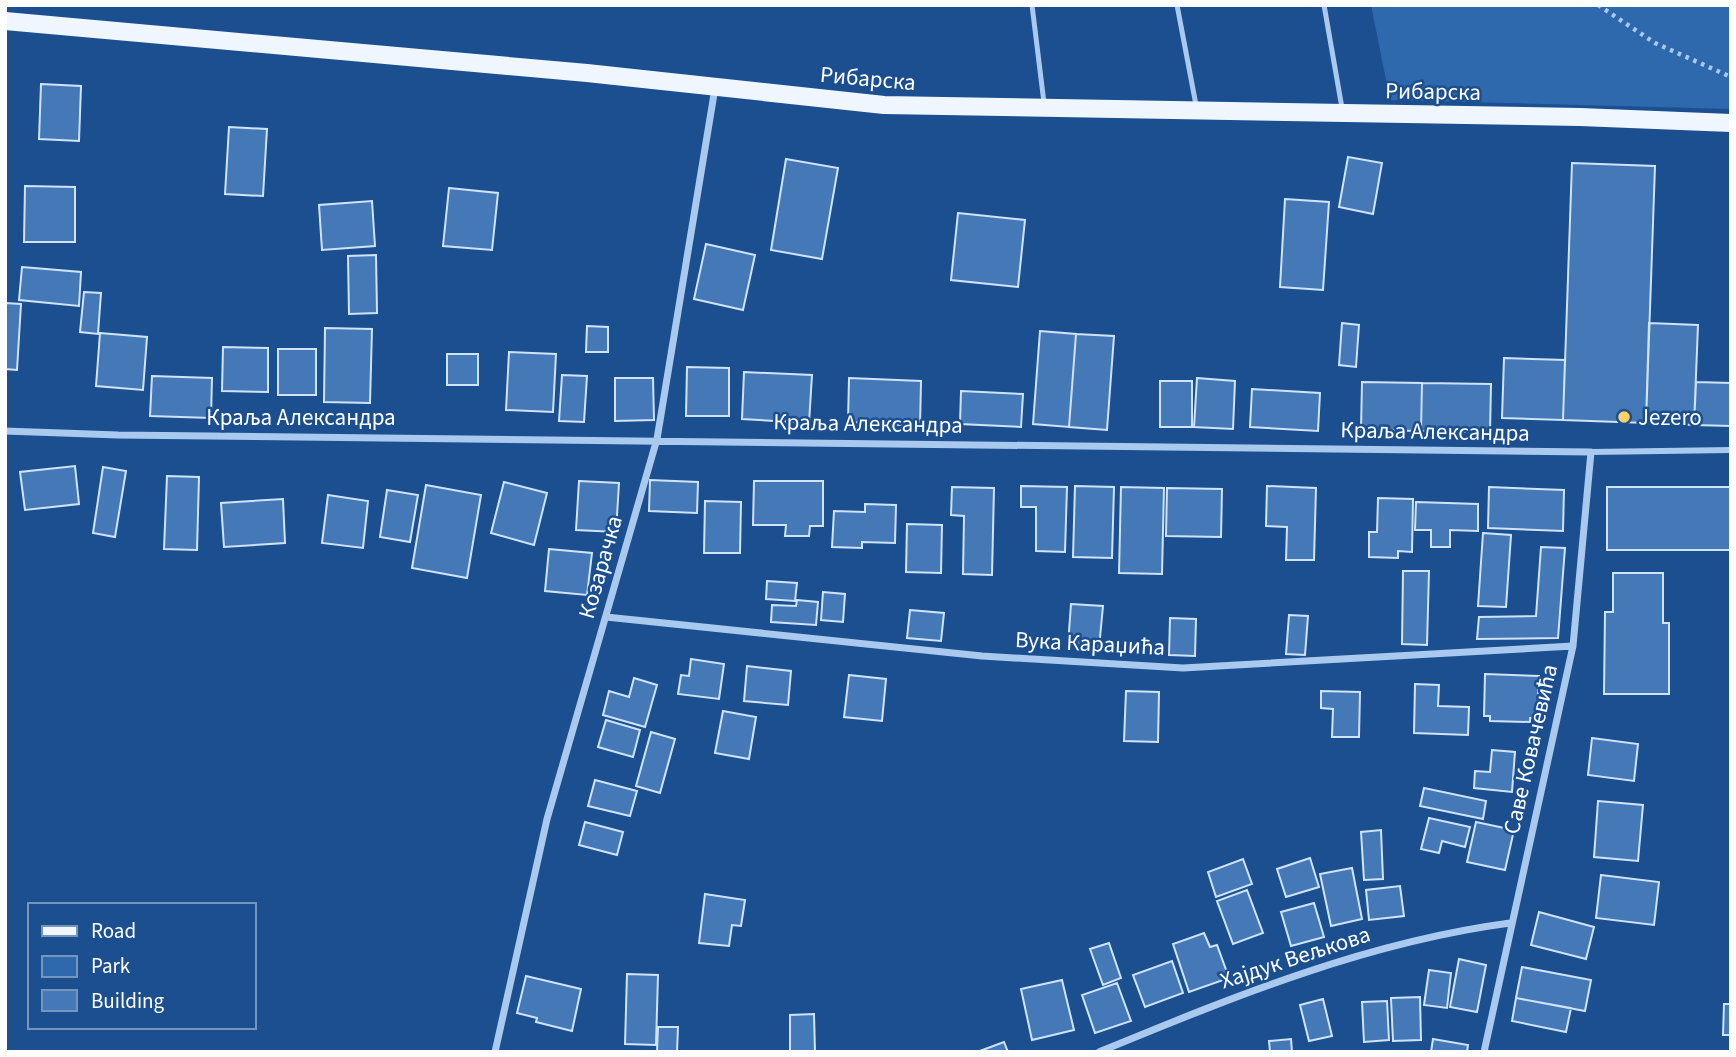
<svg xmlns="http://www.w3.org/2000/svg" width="1736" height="1057" viewBox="0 0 1736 1057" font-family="'Source Sans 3',sans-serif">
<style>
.green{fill:#2e69ad}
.building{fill:#4478b7;stroke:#cfe3fa;stroke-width:2}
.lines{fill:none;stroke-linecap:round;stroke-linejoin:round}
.path{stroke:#a9c9ee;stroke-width:4.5;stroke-dasharray:3.5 5;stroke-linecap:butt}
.service{stroke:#a9c9ee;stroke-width:5}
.pedestrian{stroke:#a9c9ee;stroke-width:6}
.minor{stroke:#a9c9ee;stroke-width:7}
.primary{stroke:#f0f6ff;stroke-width:18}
.poi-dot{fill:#ffd166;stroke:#1b4f8f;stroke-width:2.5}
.labels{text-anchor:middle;stroke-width:5;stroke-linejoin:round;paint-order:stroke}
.street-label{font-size:23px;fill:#fff;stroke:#1b4f8f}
.poi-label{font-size:23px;fill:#fff;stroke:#1b4f8f;text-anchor:start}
</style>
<rect width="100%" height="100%" fill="#1b4f8f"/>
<path class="green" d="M1371 5H1731V109L1390 100Z"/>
<path class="building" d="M41 84 81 86 79 141 39 139Z
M229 127 267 129 263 196 225 194Z
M1348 157 1382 163 1373 214 1339 207Z
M786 159 838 168 822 259 771 250Z
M1572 163 1655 166 1646 423 1563 420Z
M25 186 75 187V242H24Z
M449 188 498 193 492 250 443 246Z
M1285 199 1329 202 1323 290 1280 287Z
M372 201 375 246 322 250 319 205Z
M958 213 1025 220 1018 287 951 280Z
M706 244 755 255 743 310 694 299Z
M376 255 377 313 349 314 348 256Z
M22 267 81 272 79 306 19 300Z
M84 292 101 293 98 334 80 332Z
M5 303 21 304 17 370 5 369Z
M1342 323 1359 325 1356 367 1339 365Z
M1649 323 1698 325 1694 425 1646 423Z
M587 326 608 327V352H586Z
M325 328 372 329 370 403 324 402Z
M1040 331 1076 334 1069 427 1033 424Z
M100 333 147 337 143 390 96 386Z
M1076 334 1114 336 1107 430 1069 427Z
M223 347 268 348V392L222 391Z
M278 349H316V395H278Z
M509 352 556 354 553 412 506 410Z
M447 354H478V385H447Z
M1504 358 1565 360 1563 420 1502 418Z
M687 367 729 368V416H686Z
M744 372 812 375 809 423 742 419Z
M562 375 587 376 584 422 559 421Z
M152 376 212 378 211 418 150 416Z
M615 378H653L654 420 615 421Z
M849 378 921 381 920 426 848 422Z
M1197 378 1235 381 1233 429 1194 427Z
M1160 381H1192V427H1160Z
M1362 382 1422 383 1421 431 1361 430Z
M1696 382 1731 383V426L1694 425Z
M1422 383 1491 384 1490 432 1421 431Z
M1252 389 1320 393 1318 431 1250 427Z
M961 391 1023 394 1021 427 960 424Z
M75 466 79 504 25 510 20 472Z
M103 467 126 471 115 537 93 533Z
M167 476 199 477 197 550 164 549Z
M650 480 698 482 697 513 649 511Z
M579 481 619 483 616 532 576 530Z
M754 481H823V526H810L809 536H785L786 525H753Z
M504 482 547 493 534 545 491 533Z
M426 485 481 495 467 578 412 568Z
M1021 486 1067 487 1065 552 1036 551V507H1021Z
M1075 486 1114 487 1112 558 1073 557Z
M1267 486 1316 488 1314 560H1286L1287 527 1266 526Z
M952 487 994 488 992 575 963 574 964 516 951 515Z
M1121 487 1164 488 1162 574 1119 573Z
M1489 487 1564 490 1563 531 1488 528Z
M1607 487H1731V550H1607Z
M1167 488 1222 489 1221 537 1166 536Z
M387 490 418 495 410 542 380 537Z
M328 495 368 501 363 548 322 543Z
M1378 498 1413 499 1412 552 1398 551V558L1369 557V532H1377Z
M283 499 285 543 224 547 221 503Z
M705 501 741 502 740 553H704Z
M1416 502 1478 504V531L1450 530V547H1431V530H1415Z
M865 504 896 505 895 543 862 542V548L832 547 834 511 865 512Z
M907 524 942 525 941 573 906 572Z
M1483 533 1511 535 1506 607 1478 606Z
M1541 547 1565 548 1558 638 1477 639 1479 617 1536 616Z
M549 549 592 553 587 595 545 591Z
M1403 571H1429L1427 645 1402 644Z
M1613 573H1663V623H1669V694H1604L1605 612H1613Z
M767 581 797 583 795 601 766 599Z
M823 592 845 594 843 622 821 620Z
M797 600 818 602 816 625 771 622 772 605 796 606Z
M1071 604 1103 606 1099 648 1068 645Z
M910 610 944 613 941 641 907 638Z
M1289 615 1308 616 1305 655 1286 654Z
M1170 618 1196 619 1195 656 1169 655Z
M691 659 724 664 719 699 678 694 681 675 689 676Z
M747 666 791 671 788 705 744 701Z
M1485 674 1539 676 1537 718H1530V722L1490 721V716H1484Z
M849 675 886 679 882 721 844 717Z
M634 678 657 685 645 727 603 715 609 691 629 697Z
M1415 684 1439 685 1438 706 1469 707 1468 735 1414 733Z
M1126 691 1159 692 1158 742 1124 741Z
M1321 691 1360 692 1359 737H1332L1333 709 1321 708Z
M723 711 756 717 749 759 715 753Z
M606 720 640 730 633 757 598 747Z
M651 732 675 739 660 793 636 786Z
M1592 738 1638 744 1634 781 1588 775Z
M1492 750 1515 752 1512 792 1474 788 1475 771 1490 772Z
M595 780 637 791 630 816 588 806Z
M1424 788 1486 801 1483 819 1420 806Z
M1598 801 1643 805 1638 861 1594 857Z
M1429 818 1470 827 1465 847 1442 841 1439 853 1421 849Z
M585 822 623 832 617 855 579 845Z
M1476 822 1514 830 1505 870 1467 862Z
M1381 830 1383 879 1364 880 1361 832Z
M1310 858 1319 887 1286 897 1277 869Z
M1243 859 1252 884 1216 897 1208 872Z
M1352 868 1362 919 1331 926 1320 874Z
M1601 875 1659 882 1654 925 1596 918Z
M1400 886 1404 916 1369 920 1366 890Z
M1247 890 1263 933 1233 944 1217 901Z
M705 894 745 900 741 926 732 925 729 946 699 943Z
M1314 903 1324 937 1291 946 1281 912Z
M1539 912 1594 927 1586 959 1531 945Z
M1204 933 1210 947 1217 945 1229 978 1189 992 1173 944Z
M1109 943 1121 978 1103 985 1090 949Z
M1459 959 1486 965 1477 1012 1450 1007Z
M1172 961 1183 993 1145 1007 1133 975Z
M1522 967 1591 980 1585 1011 1516 998Z
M1429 970 1451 973 1447 1008 1424 1005Z
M627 974 658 975 656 1045 625 1044Z
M526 976 581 989 572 1031 536 1022 537 1018 517 1013Z
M1062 980 1074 1030 1032 1040 1021 989Z
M1117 983 1131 1021 1095 1033 1082 995Z
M1420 997 1421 1040 1393 1041 1391 998Z
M1516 998 1571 1008 1566 1032 1512 1021Z
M1323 999 1332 1036 1309 1041 1300 1005Z
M1387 1001 1389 1040 1364 1042 1362 1002Z
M1724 1004H1731V1035H1723Z
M814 1014 815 1052H790V1015Z
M658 1027H678L677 1052H657Z
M1291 1039 1292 1052H1270L1269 1041Z
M1433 1039 1468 1045 1467 1052H1431Z
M1004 1042 1008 1052H977Z"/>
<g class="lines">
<path class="path" d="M1598 5 1655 43 1731 77"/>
<path class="service" d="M1032 5 1044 103
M1177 5 1196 105
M1324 5 1342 108"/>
<path class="pedestrian" d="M1591 452 1731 450"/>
<path class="minor" d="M5 431 118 435 1591 452 1573 646 1484 1052
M606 617 982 656 1183 668 1573 646
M495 1052 547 819 657 439 715 88
M1099 1052C1233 997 1366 942 1510 923"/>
<path class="primary" d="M5 21 587 73 884 105 1580 117 1731 123"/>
</g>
<circle class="poi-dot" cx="1624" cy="417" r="7"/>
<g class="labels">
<g class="street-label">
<text transform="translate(868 78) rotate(5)" y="8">Рибарска</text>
<text transform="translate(1433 91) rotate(1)" y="8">Рибарска</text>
<text x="301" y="425">Краља Александра</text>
<text transform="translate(868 423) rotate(1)" y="8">Краља Александра</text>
<text transform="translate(1435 431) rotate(1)" y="8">Краља Александра</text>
<text transform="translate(600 567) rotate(-74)" y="8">Козарачка</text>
<text transform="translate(1090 643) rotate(3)" y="8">Вука Караџића</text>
<text transform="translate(1530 749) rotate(-77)" y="8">Саве Ковачевића</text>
<text transform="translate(1295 957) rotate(-18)" y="8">Хајдук Вељкова</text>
</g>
<g class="poi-label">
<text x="1638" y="425">Jezero</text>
</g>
</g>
<rect width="1736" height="1057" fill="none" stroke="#ffffff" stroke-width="14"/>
<rect x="28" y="903" width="228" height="126" fill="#1b4f8f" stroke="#7695bc" stroke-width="2"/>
<rect x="42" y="926" width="35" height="10" fill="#f0f6ff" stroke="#7695bc" stroke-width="2"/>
<text x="91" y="938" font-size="21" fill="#ffffff">Road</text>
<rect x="42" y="956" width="35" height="21" fill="#2e69ad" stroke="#7695bc" stroke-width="2"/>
<text x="91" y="973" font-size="21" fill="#ffffff">Park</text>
<rect x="42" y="990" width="35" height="21" fill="#4478b7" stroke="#7695bc" stroke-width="2"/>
<text x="91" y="1008" font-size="21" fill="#ffffff">Building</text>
</svg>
